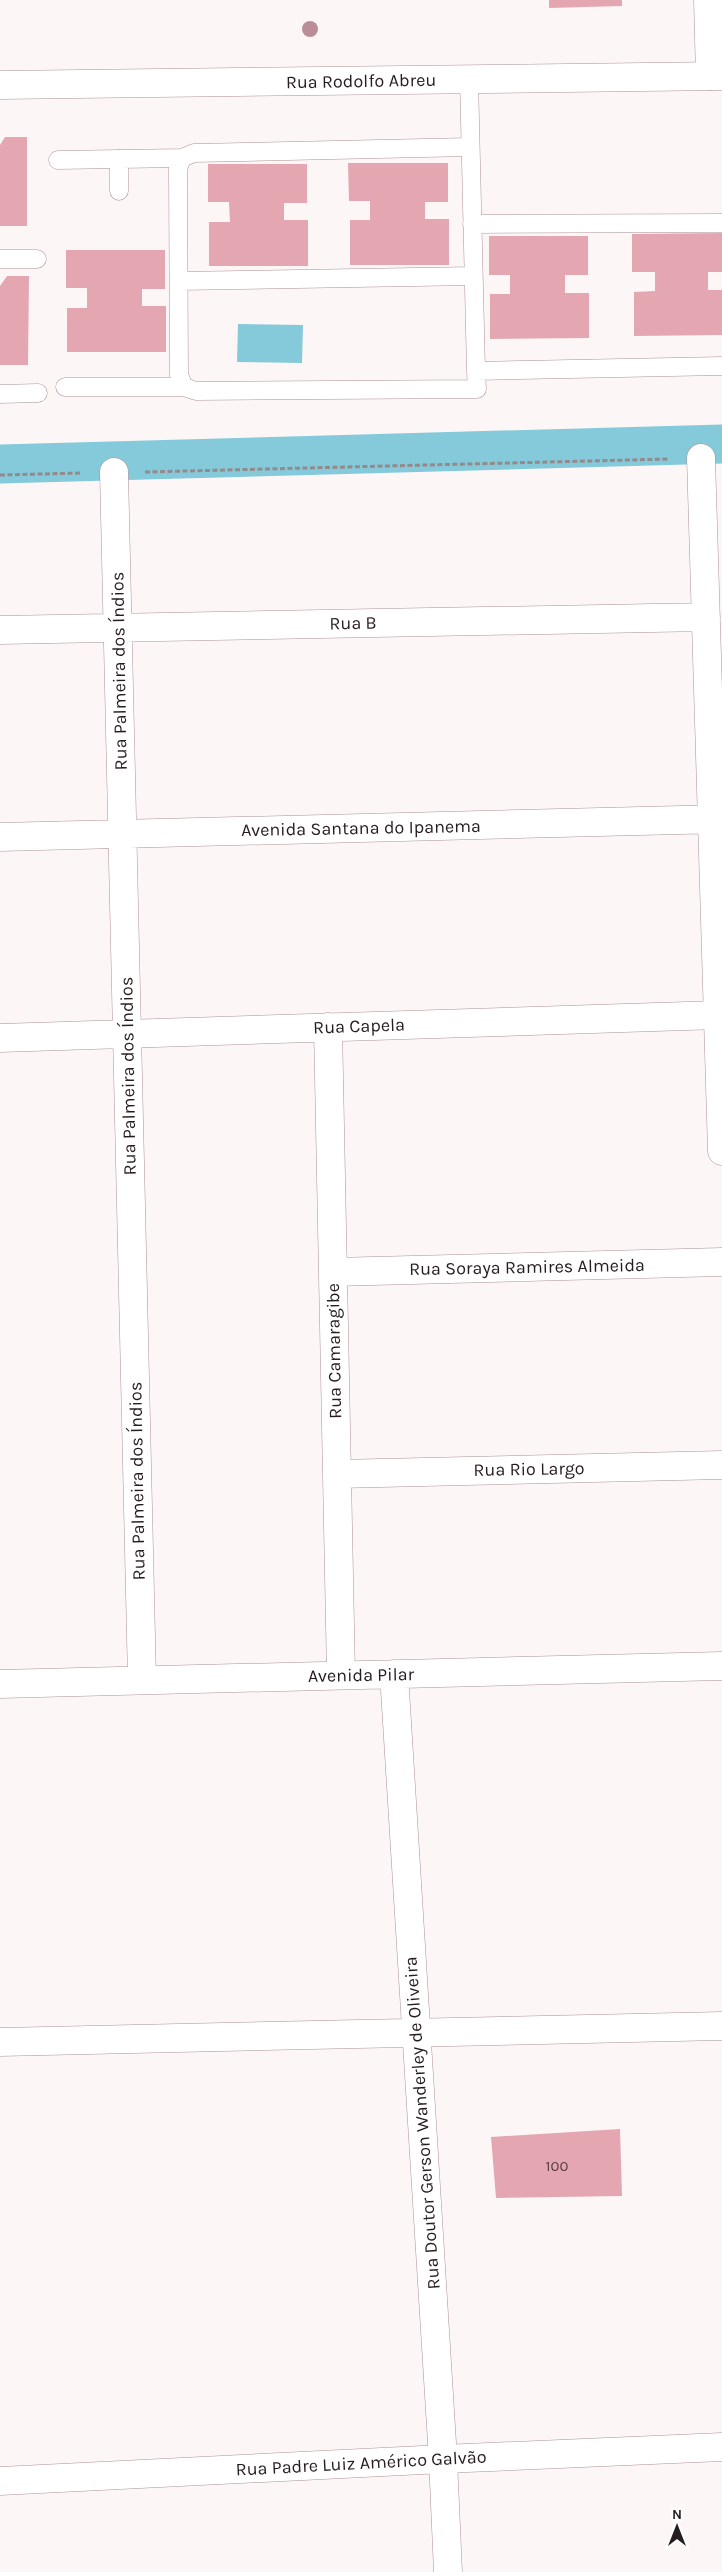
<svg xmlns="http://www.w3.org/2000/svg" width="722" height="2572" viewBox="0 0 722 2572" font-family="Karla,sans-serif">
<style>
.water{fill:#85cada}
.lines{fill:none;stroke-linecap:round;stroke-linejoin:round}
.canal{stroke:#85cada;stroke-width:39}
.building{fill:#e4a7b2}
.service-casing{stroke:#ae9196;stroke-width:19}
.minor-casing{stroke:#ae9196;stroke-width:29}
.tertiary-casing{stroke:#ae9196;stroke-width:29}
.path{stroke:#938a8c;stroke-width:3;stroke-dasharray:5 2.5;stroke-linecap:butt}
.service{stroke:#fff;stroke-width:18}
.minor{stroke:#fff;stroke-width:28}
.tertiary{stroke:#fff;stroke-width:28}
.tree{fill:#ba8e98}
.labels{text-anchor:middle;stroke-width:5;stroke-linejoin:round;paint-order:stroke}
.number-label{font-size:15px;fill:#563f43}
.street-label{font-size:18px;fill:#271c1e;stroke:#fff}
</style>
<rect width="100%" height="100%" fill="#fdf6f7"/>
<path class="water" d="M238 324 303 325 302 363 237 362Z"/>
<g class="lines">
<path class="canal" d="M0 464 722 444"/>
</g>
<path class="building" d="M549 0H622V6L549 8Z
M5 137H27V226H0V145Z
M348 163H448V202H425V219H449V265H350V220H370V201H349Z
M208 164H307V203H284V220H308V266H209V222H230L229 202H208Z
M722 233V272H708V290H722V335L634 336V292L655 291V272H632V234Z
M489 236H588V275H565V293H589V338L490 339V294H510V275H489Z
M66 250H165V289H142V306H166V352H67V308H87V288H66Z
M7 276H29L28 365H0V286Z
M620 2129 622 2196 496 2198 491 2137Z"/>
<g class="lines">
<defs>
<path id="service" d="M469 79 476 371
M470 147 194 153 182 158 178 169 179 375 184 387 196 391 477 389 476 371 722 366
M119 159V191
M58 160 182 158
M472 224 722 223
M0 259H37
M179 281 473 276
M65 387H184
M0 394 38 393"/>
<path id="minor" d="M708 0 710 76
M701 458 722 1151
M114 472 142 1680
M0 630 706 617
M0 837 722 819
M328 1027 341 1675
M0 1038 718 1015
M333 1272 722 1262
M337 1474 722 1465
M0 1684 722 1666
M0 2042 722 2026
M0 2481 443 2459 394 1674"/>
<path id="tertiary" d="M0 85 722 76
M448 2572 443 2459 722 2447"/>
</defs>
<use href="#service" class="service-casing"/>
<use href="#minor" class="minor-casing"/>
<use href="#tertiary" class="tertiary-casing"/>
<path class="path" d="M145 472 669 459
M0 475 82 473"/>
<use href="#service" class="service"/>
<use href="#minor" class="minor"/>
<use href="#tertiary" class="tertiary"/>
</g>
<circle class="tree" cx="310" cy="29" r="8"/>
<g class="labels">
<g class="number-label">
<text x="557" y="2171">100</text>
</g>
<g class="street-label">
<text transform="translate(361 81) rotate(-1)" y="6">Rua Rodolfo Abreu</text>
<text transform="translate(353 623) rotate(-1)" y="6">Rua B</text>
<text transform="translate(119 671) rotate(-91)" y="6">Rua Palmeira dos Índios</text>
<text transform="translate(361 828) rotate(-1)" y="6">Avenida Santana do Ipanema</text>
<text transform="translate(359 1026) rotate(-2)" y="6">Rua Capela</text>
<text transform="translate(128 1076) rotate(-91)" y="6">Rua Palmeira dos Índios</text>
<text transform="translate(527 1267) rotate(-1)" y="6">Rua Soraya Ramires Almeida</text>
<text transform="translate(334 1351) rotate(-91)" y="6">Rua Camaragibe</text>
<text transform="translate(529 1469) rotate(-1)" y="6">Rua Rio Largo</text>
<text transform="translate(137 1481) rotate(-91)" y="6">Rua Palmeira dos Índios</text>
<text transform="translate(361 1675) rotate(-1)" y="6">Avenida Pilar</text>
<text transform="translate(422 2123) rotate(-94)" y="6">Rua Doutor Gerson Wanderley de Oliveira</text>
<text transform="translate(361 2463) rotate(-3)" y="6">Rua Padre Luiz Américo Galvão</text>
</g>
</g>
<g transform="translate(677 2527)" stroke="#ffffff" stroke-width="4" paint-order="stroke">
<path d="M0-4L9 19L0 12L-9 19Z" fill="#271c1e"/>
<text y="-8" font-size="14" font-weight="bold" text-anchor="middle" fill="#271c1e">N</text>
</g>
</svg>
